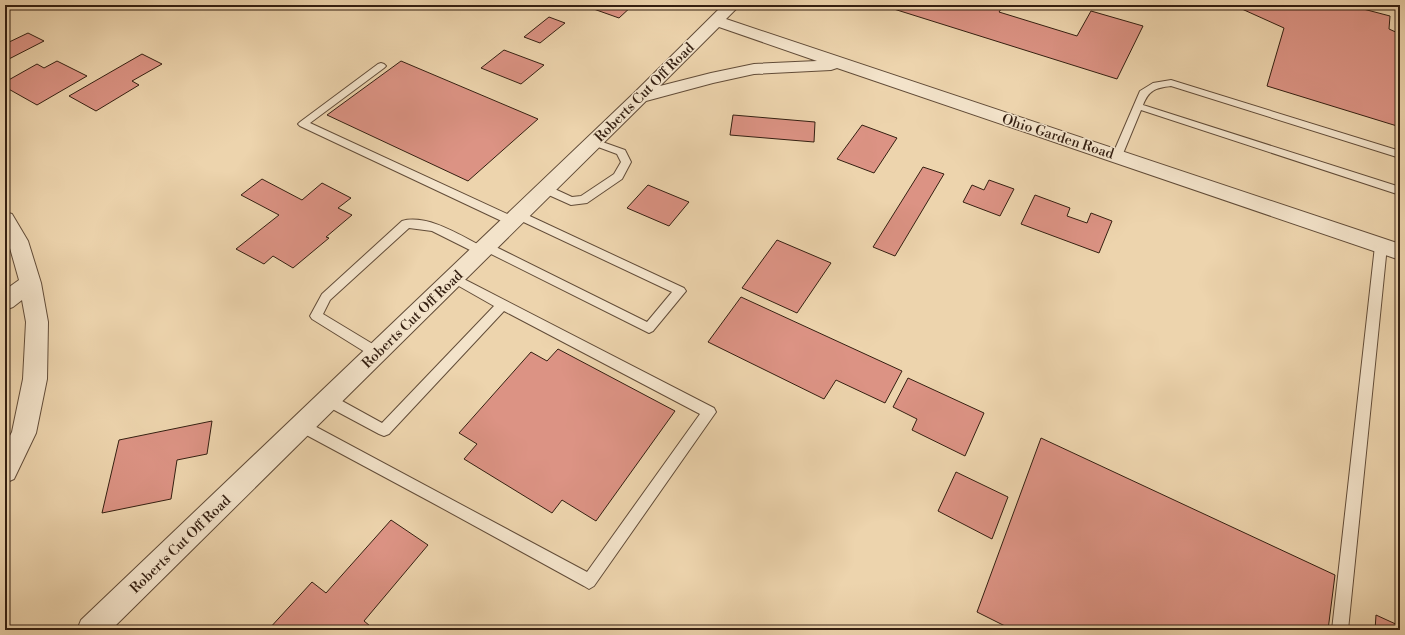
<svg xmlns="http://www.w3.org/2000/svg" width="1405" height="635" viewBox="0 0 1405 635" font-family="'Libre Bodoni',serif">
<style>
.building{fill:#dc9384;stroke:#341f11}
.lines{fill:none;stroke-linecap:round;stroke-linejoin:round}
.service-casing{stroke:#624c38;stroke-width:2}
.minor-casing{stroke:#624c38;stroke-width:2}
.tertiary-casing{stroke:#624c38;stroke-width:2}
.service{fill:#f3e3ca;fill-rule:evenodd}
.minor{fill:#f3e3ca;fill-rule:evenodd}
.tertiary{fill:#f3e3ca;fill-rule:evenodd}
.labels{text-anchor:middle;stroke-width:3;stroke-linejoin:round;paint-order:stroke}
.street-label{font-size:14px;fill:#341f11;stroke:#f3e3ca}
</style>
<rect width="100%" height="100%" fill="#edd4ad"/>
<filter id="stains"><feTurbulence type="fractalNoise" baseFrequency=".005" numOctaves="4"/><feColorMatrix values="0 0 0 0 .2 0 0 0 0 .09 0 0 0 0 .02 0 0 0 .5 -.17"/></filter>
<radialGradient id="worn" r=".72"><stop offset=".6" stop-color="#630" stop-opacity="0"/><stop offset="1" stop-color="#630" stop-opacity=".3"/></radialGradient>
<path class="building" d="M590 5H633L619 18 588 7Z
M881 5H1004L999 12 1077 36 1091 11 1143 26 1117 79Z
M1233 5H1348L1390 16 1389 29 1400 34V104L1397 126 1267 86 1284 28Z
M549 17 565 23 540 43 524 37Z
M28 33 44 41 5 61V44Z
M504 50 544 65 521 84 481 68Z
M142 54 162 64 132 81 139 85 96 111 69 96Z
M57 61 87 76 37 105 5 87V82L37 64 44 68Z
M401 61 538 119 468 181 327 115Z
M733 115 815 122 814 142 730 135Z
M862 125 897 138 874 173 837 159Z
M923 167 944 174 895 256 873 247Z
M262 179 302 200 322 183 351 198 338 208 352 215 326 237 329 238 293 268 273 256 264 264 236 249 279 215 241 195Z
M989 180 1014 189 1000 216 963 202 972 185 984 190Z
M648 185 689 202 669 226 627 208Z
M1035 195 1070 208 1067 216 1087 223 1091 213 1112 221 1099 253 1021 224Z
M777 240 831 263 797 313 742 288Z
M741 297 902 371 885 403 836 380 824 399 708 342Z
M558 349 675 411 596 521 562 500 552 513 464 459 477 444 459 433 531 352 547 361Z
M908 378 984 413 965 456 912 430 917 419 893 407Z
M212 421 207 454 177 460 171 499 102 513 119 440Z
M1041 438 1335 575 1328 630H1004L1005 626 977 612Z
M956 472 1008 497 992 539 938 511Z
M391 520 428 545 364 621 375 630H268L312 582 326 593Z
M1376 615 1400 626V630H1375Z"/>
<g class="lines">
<defs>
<path id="service" d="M381 63 384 64 386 66 384 68 310 123 516 218 517 221 516 224H508L300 126 298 124 300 122 378 64Z
M1171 80 1400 151V158L1171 86C1155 88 1149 90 1143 105L1400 187V195L1141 110 1122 156 1121 158H1113L1112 156 1140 91 1153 83Z
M594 139 625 150 631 162 622 179 587 203 571 205 542 192 541 189 542 186 546 185 572 197 581 196 614 174 621 162 617 154 590 144 589 142Z
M519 211 684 288 686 291 653 331 649 333 487 252 482 255 478 254 432 231 409 228 330 300 323 314 381 349 383 353 381 357 377 358 373 357 312 319 310 316 322 294 402 221C427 214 460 235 481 246L486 243 490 244 647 322 672 292 515 218 514 215 515 212Z
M1381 242 1385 243 1387 246 1348 630H1332L1375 246 1377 243Z
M454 274 714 408 716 412 594 586 589 589 584 586 431 502 297 430 295 426 297 422 302 420 307 422 587 572 700 414 504 311 389 434 384 436 379 434 323 404 322 400 323 396 328 394 333 396 382 423 494 306 450 281 448 278 450 275Z"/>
<path id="minor" d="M5 212 12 214 28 241 41 283 48 322 47 379 36 433 14 479 5 483V445L12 432 23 379 26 322 22 300 13 307 5 310V290L19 280 8 241 5 236Z"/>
<path id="tertiary" d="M723 5H740L726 19 1400 244V260L837 68 831 70 754 74 713 83 646 101 111 630H77L81 620 634 93ZM719 27 817 61 754 64 711 73 660 86Z"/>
</defs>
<use href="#service" class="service-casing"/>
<use href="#minor" class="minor-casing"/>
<use href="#tertiary" class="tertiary-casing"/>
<use href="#service" class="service"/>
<use href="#minor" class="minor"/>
<use href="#tertiary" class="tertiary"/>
</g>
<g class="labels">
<g class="street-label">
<text transform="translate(644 92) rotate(-45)" y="5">Roberts Cut Off Road</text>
<text transform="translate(1058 136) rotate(18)" y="5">Ohio Garden Road</text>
<text transform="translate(412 319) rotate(-44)" y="5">Roberts Cut Off Road</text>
<text transform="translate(180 544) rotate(-44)" y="5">Roberts Cut Off Road</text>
</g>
</g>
<rect width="1405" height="635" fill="none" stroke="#edd4ad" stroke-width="20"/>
<rect x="6" y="6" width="1393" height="623" fill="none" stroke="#341f11" stroke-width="2"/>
<rect x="10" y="10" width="1385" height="615" fill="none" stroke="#341f11"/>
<rect width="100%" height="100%" filter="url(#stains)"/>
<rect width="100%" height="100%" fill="url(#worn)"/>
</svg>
